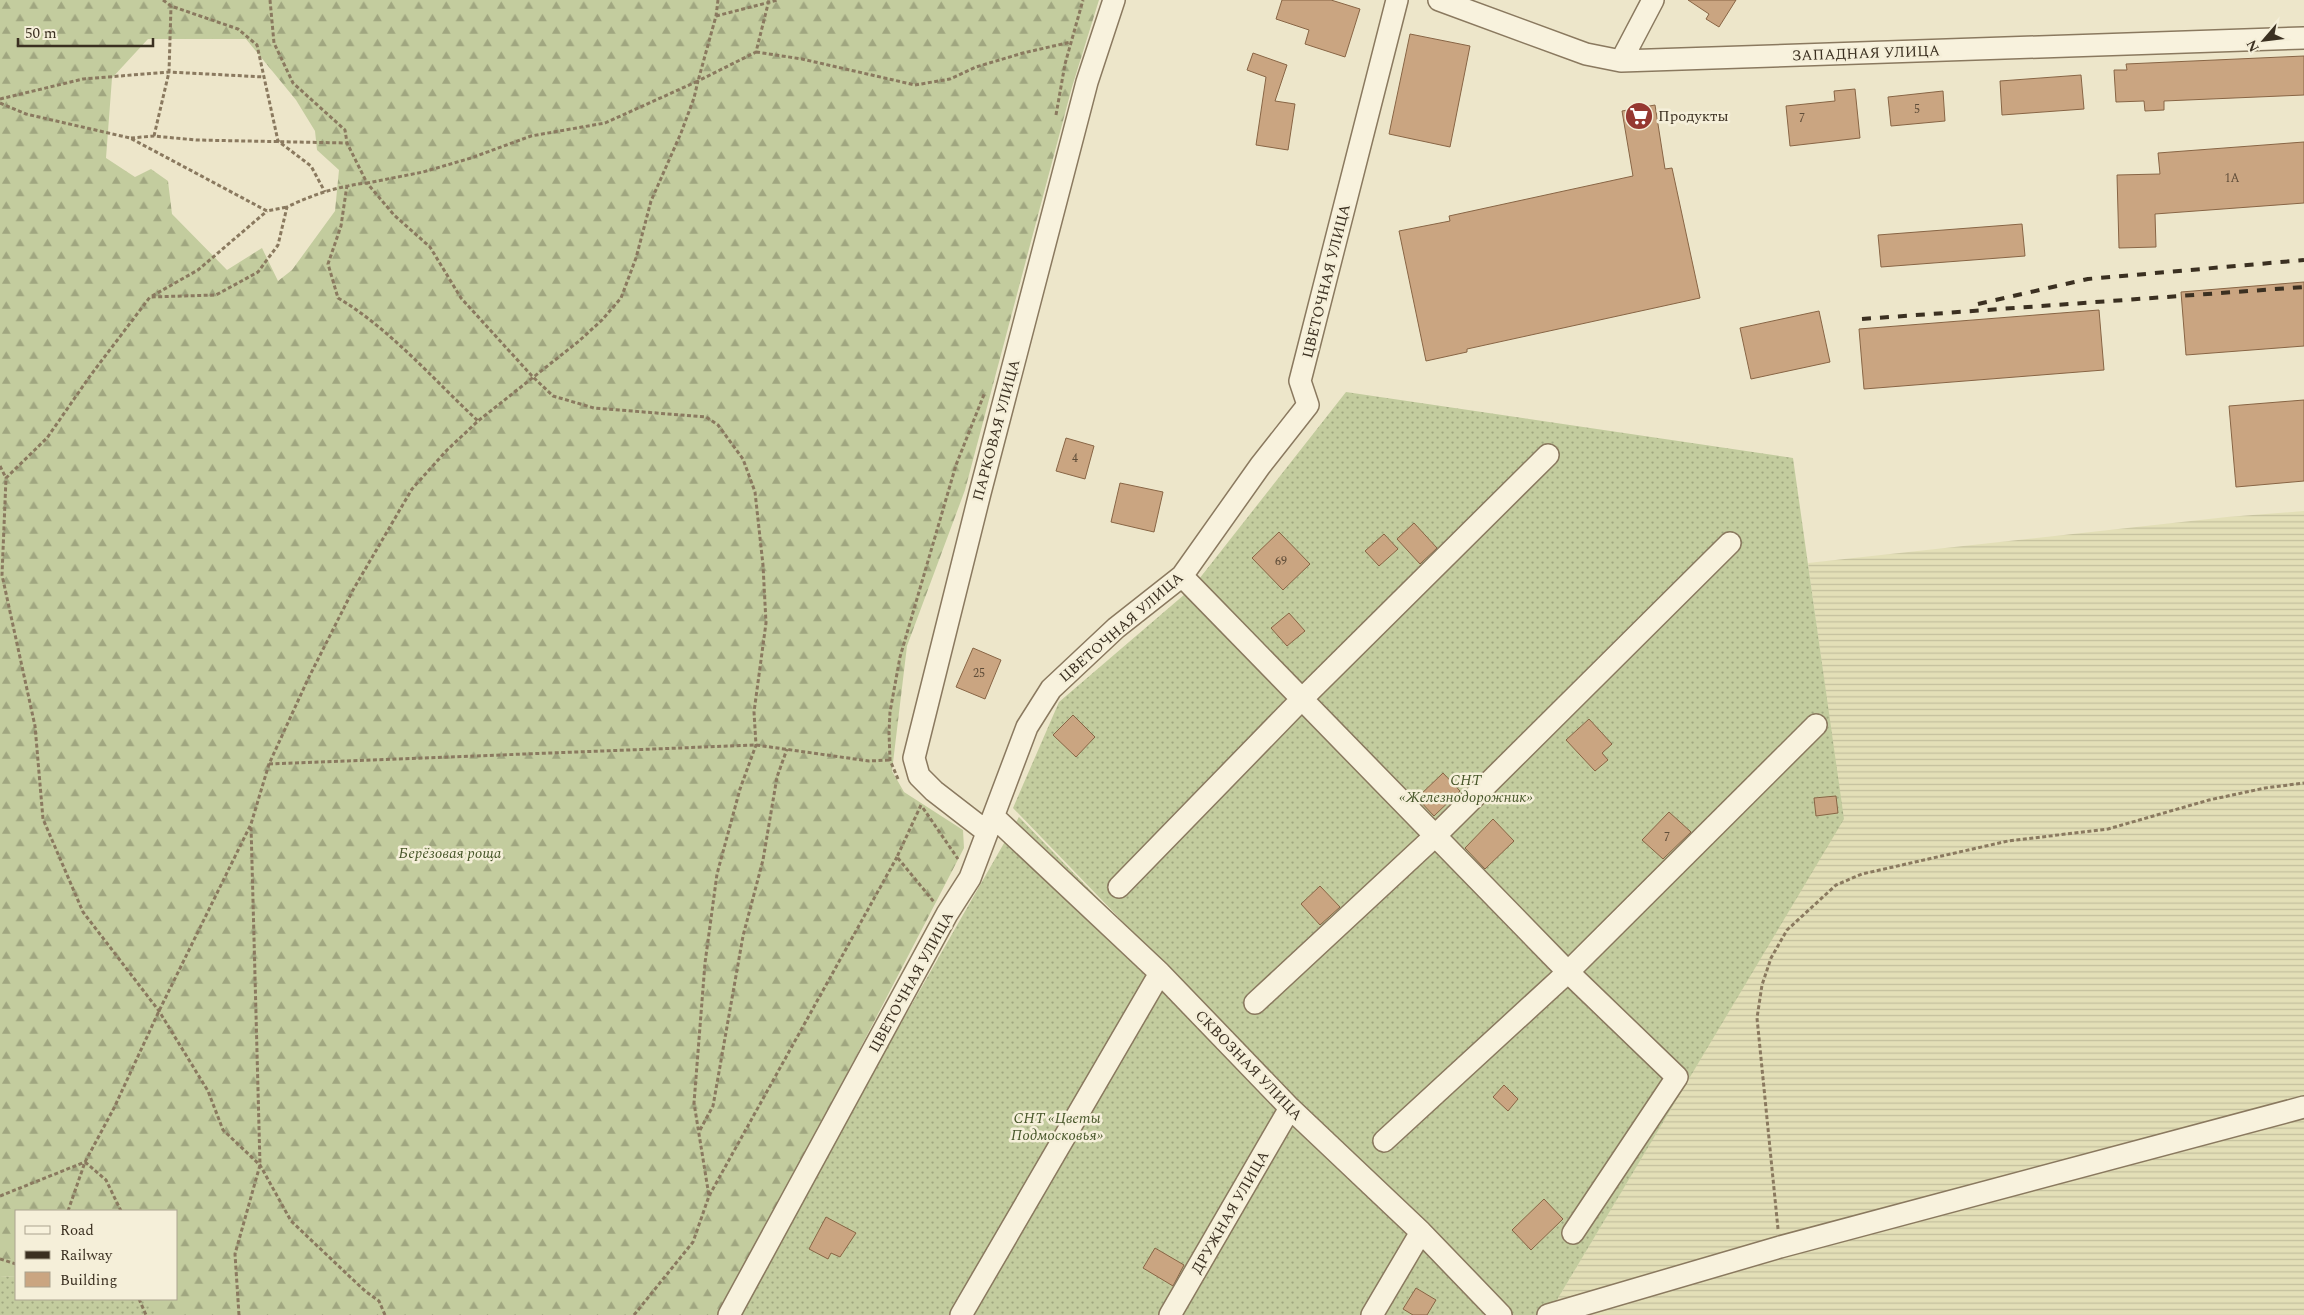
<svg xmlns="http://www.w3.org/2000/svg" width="2304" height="1315" viewBox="0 0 2304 1315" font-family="Spectral,serif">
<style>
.farmland{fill:url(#farmland-rules)}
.forest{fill:url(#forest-firs);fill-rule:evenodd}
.garden{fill:url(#garden-dots)}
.building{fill:#caa581;stroke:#886545}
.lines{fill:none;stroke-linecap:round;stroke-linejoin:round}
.minor-casing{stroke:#8a795f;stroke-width:24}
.path{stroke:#8a795f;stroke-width:3;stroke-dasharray:4 2.5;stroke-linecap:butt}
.minor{stroke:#f8f2dd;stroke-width:21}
.rail{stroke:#3b3021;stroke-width:4;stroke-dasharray:9 9;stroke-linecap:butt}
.labels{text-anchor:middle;stroke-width:5;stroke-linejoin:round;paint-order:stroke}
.number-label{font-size:12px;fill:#5f4d39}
.street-label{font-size:15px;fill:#3b3021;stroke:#f5efd9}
.poi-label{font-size:15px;fill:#3b3021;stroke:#f5efd9;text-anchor:start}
.park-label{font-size:15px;font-style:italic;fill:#475629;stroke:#f5efd9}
</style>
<defs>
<pattern id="farmland-rules" width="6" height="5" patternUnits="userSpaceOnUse" patternTransform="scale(1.25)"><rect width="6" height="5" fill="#e3dfb7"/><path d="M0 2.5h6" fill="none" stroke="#c4c09d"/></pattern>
<pattern id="forest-firs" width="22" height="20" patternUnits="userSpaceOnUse" patternTransform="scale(1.25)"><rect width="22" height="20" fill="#c3cc9e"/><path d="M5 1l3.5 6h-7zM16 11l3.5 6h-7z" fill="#a0a680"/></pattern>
<pattern id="garden-dots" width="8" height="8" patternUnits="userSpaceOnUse" patternTransform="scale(1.25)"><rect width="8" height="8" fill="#c3cc9e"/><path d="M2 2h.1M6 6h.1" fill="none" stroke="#a0a680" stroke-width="1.8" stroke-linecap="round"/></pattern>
</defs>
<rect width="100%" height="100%" fill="#ede6ca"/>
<path class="farmland" d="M2304 511V1315H1548L1843 819 1808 563 2227 517Z"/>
<path class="forest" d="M0 0H1099L1072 87 965 490 907 646 892 771 904 792 963 830 964 848 722 1315H145L143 1299H176V1211H16V1277L0 1276ZM148 39H246L296 100 315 131 317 150 339 170 335 211 292 270 278 281 262 248 227 270 172 214 168 181 151 169 135 177 106 158 112 78Z"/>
<path class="garden" d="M1346 392 1793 458 1844 819 1548 1315H734L1019 817 1345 1152 1013 808 1059 702 1192 588Z
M0 1276 16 1277V1299H147L161 1315H0Z"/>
<path class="building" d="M1282 0H1331L1360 9 1345 57 1305 44 1309 30 1276 19Z
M1688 0H1736L1719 27 1706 19 1709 14Z
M1410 34 1470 46 1450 147 1389 134Z
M1253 53 1287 65 1275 101 1295 104 1288 150 1256 145 1266 77 1247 70Z
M2304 56V95L2164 101V110L2145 111 2144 101 2116 102 2114 70H2127L2126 64Z
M2081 75 2084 109 2002 115 2000 81Z
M1855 89 1860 138 1790 146 1786 106 1835 101 1834 91Z
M1943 91 1945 121 1891 126 1888 97Z
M1655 105 1665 169 1672 168 1700 298 1467 349V352L1426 361 1399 231 1450 221 1449 216 1633 176 1622 111Z
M2304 142V203L2155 214 2156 247 2119 248 2117 175 2160 174 2158 153Z
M2022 224 2025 256 1881 267 1878 235Z
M2304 282V346L2186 355 2181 292Z
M2099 310 2104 370 1864 389 1859 329Z
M1819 311 1830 362 1751 379 1740 328Z
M2304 400V481L2236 487 2229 406Z
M1066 438 1094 446 1085 479 1056 471Z
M1120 483 1163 492 1154 532 1111 522Z
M1414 523 1437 548 1420 564 1397 539Z
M1279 532 1310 564 1283 590 1252 558Z
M1384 534 1398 549 1379 566 1365 551Z
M1289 613 1305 631 1287 646 1271 628Z
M973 648 1001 660 985 699 956 687Z
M1073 715 1095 737 1076 757 1053 735Z
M1589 719 1612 744 1602 753 1608 760 1595 771 1566 740Z
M1443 773 1460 791 1434 816 1417 798Z
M1836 796 1838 813 1816 816 1814 798Z
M1669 812 1691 832 1663 859 1642 840Z
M1493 819 1514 841 1485 869 1465 848Z
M1320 886 1340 907 1320 925 1301 904Z
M1504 1085 1518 1099 1508 1111 1493 1097Z
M1544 1199 1563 1219 1531 1250 1512 1230Z
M826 1217 856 1233 840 1257 831 1253 828 1259 809 1249Z
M1155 1248 1184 1265 1173 1286 1143 1268Z
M1416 1288 1436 1300 1427 1315H1413L1403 1309Z"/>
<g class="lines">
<defs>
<path id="minor" d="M1439 0 1586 54 1621 61 2304 38
M1621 61 1653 0
M1182 576 1568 972 1677 1077 1573 1233
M994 817 1160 973 1290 1108 1421 1232 1501 1315
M987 832 934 791 919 776 914 758 980 493 1087 82 1114 0
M1119 887 1301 700 1548 455
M1255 1003 1435 836 1730 543
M1384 1141 1568 972 1816 725
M729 1315 947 914 970 878 1027 727 1051 689 1116 628 1182 576 1260 466 1308 405 1300 381 1397 0
M961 1315 1160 973
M1170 1315 1290 1108
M1372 1315 1421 1232
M1548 1315 1780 1247 2304 1107"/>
</defs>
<use href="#minor" class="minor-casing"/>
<path class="path" d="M163 0 171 6 238 29 257 45 278 141 311 166 325 192
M270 0 274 43 293 83 345 130 347 143 367 183 423 172 471 158 531 136 605 123 698 81 716 16 718 0
M716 16 778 0
M756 52 802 59 915 85 950 79 976 67 1023 53 1071 42
M0 99 83 79 169 72 264 77
M0 103 26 114 130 138 267 211 287 207
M1056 115 1065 64 1083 0
M154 136 169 72 171 6
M131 138 154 136 196 140 347 143
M347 185 341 226 328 264 338 298C389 328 434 380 478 421
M152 296 198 270 267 211
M0 466 6 478
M269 764 756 745 869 761 890 760
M898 779 890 760 889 732 890 712 900 657 956 465 985 392
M921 805 897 857 934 902
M923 808 958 859
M700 1130 713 1106 743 936 763 860 777 777 787 749
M85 1162 106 1180 121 1211
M0 1196 85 1162
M68 1211 85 1162 114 1108 159 1011 251 824 269 764 308 679 353 590 412 489 447 450 478 421 579 341 602 320 621 298 636 258 651 201 681 133 694 98 698 81 756 52 769 0
M1778 1229 1757 1018 1762 985 1771 958 1787 930 1836 885 1862 874 2008 841 2108 829 2209 800 2265 788 2304 783
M0 1259 16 1264
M139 1299 146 1315
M239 1315 235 1254 260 1165 251 825
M385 1315 379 1301 365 1291 291 1221 260 1165 223 1130 208 1091 159 1011 83 912 43 819 35 726 2 575 6 478 47 438 90 376 150 297 216 295 258 272 278 245 287 207C312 195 338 186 367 183L394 215 430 247 461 298 532 376 553 396 594 408 706 417 718 425 743 459 755 492 763 565 766 623 754 712 756 745 740 789 717 874 705 963 694 1103 709 1196
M634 1315 693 1242 709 1196 897 857"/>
<use href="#minor" class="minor"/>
<path class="rail" d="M1978 304 2088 279 2304 260
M1862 319 2304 287"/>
</g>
<defs>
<symbol id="supermarket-disc" viewBox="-11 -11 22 22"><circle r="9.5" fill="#963831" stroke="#f5efd9"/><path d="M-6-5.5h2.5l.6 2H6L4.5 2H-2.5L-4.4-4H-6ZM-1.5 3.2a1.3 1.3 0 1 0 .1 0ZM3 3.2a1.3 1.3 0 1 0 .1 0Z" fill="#fff"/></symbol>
</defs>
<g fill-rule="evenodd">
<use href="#supermarket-disc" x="1623" y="100" width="32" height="32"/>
</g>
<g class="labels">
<g class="number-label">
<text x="1917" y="113">5</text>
<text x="1802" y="122">7</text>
<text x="2232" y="182">1А</text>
<text x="1075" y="462">4</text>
<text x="1281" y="565">69</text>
<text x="979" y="677">25</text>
<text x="1667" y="841">7</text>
</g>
<g class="street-label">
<text transform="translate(1866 53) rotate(-2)" y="5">ЗАПАДНАЯ УЛИЦА</text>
<text transform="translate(1326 281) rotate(-76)" y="5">ЦВЕТОЧНАЯ УЛИЦА</text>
<text transform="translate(996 430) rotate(-75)" y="5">ПАРКОВАЯ УЛИЦА</text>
<text transform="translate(1121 627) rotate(-41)" y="5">ЦВЕТОЧНАЯ УЛИЦА</text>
<text transform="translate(911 982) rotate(-61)" y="5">ЦВЕТОЧНАЯ УЛИЦА</text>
<text transform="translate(1249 1065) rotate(46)" y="5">СКВОЗНАЯ УЛИЦА</text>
<text transform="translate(1230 1212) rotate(-60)" y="5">ДРУЖНАЯ УЛИЦА</text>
</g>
<g class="poi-label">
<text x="1658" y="121">Продукты</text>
</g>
<g class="park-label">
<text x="1466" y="785">СНТ<tspan x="1466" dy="17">«Железнодорожник»</tspan></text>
<text x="450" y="858">Берёзовая роща</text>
<text x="1057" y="1123">СНТ «Цветы<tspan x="1057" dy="17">Подмосковья»</tspan></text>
</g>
</g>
<rect x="15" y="1210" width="162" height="90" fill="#f5efd9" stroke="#aba38f"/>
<rect x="25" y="1226" width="25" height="8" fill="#f8f2dd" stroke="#aba38f"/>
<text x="60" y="1235" font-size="15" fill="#3b3021">Road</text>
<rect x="25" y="1251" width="25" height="8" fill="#3b3021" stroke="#aba38f"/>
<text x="60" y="1260" font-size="15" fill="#3b3021">Railway</text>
<rect x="25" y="1272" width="25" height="15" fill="#caa581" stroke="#aba38f"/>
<text x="60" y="1285" font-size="15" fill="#3b3021">Building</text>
<g transform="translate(2264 40) rotate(242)" stroke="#f5efd9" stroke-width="4" paint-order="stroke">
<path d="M0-4L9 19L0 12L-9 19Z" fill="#3b3021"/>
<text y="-8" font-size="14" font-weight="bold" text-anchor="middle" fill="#3b3021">N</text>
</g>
<path d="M18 38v8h135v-8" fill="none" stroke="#3b3021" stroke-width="2.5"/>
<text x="25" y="38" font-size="15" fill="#3b3021" stroke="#f5efd9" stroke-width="4" paint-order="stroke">50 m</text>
</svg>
